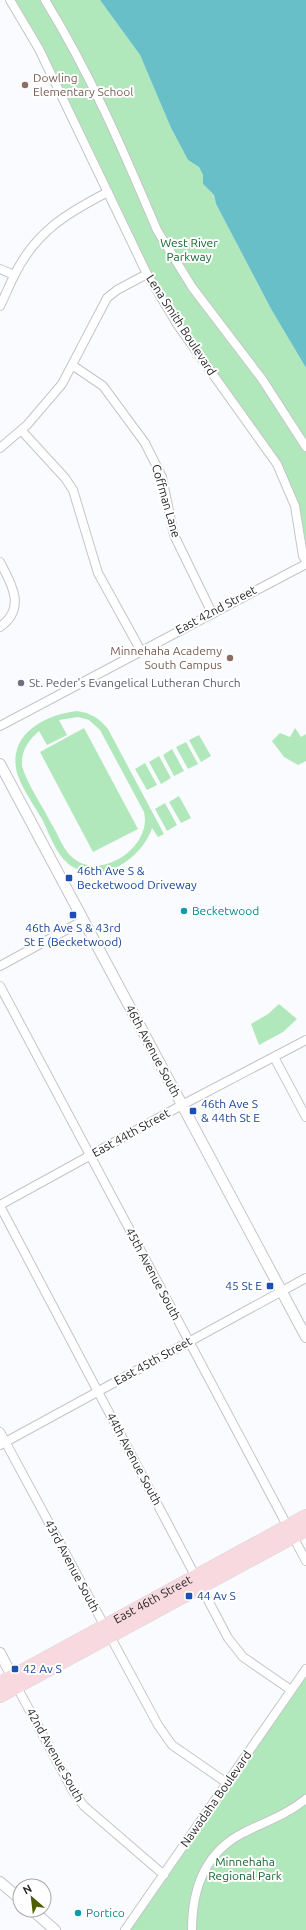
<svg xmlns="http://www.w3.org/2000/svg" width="306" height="1930" viewBox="0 0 306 1930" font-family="Ubuntu,sans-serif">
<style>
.green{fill:#b1e8bb;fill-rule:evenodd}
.water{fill:#68bfc8}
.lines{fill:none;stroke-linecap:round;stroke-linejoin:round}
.minor-casing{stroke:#c4c5c8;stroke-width:10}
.tertiary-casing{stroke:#c4c5c8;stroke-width:12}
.primary-casing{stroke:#d8d8d8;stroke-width:14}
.minor{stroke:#fff;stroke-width:8}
.tertiary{stroke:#fff;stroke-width:10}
.primary{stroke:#f8d9df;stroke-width:13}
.education-dot{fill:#8d6e63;stroke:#fff;stroke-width:1.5}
.worship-dot{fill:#6b7280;stroke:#fff;stroke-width:1.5}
.transit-dot{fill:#1a4fb4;stroke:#fff;stroke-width:1.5}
.culture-dot{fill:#0f9aa8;stroke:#fff;stroke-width:1.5}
.labels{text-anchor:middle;stroke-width:4;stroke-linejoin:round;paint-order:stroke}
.education-label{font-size:12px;fill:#785e54;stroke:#fff;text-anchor:start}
.park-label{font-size:12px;fill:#146730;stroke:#fff}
.street-label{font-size:12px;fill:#262628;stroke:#fff}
.worship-label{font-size:12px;fill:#5b616d;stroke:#fff;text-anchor:start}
.transit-label{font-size:12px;fill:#164399;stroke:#fff;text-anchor:start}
.culture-label{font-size:12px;fill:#0d838f;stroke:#fff;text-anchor:start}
</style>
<rect width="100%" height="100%" fill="#fafbfe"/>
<path class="green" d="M15 0H100L140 55 171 128 188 160 199 167 203 175V184L214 195 216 204 271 309 306 368V544L299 505 280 461 181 322 151 272 43 47Z
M77 711C91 713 99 718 108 729L164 834 158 837 152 828C143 857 102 886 73 867 57 858 50 835 42 819 34 805 18 783 16 768 10 732 48 714 77 711ZM78 717 89 720 100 730 144 812C152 844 108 877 79 862 75 860 71 856 68 853 61 844 57 832 51 823 42 805 28 786 22 766 21 751 28 741 39 731L47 745 67 735 59 720Z
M84 728 138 829 93 852 40 752Z
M295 728 301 737 306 734V761L298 765 284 757 272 741 280 733 290 737Z
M199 735 211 756 201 762 189 740Z
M186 742 198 764 188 769 176 747Z
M172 749 184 771 174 776 163 755Z
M159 756 171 778 161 784 149 762Z
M145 763 157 785 147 790 135 769Z
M179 796 191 818 181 823 169 802Z
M165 803 177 825 167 831 155 809Z
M279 1004 297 1019 283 1032 259 1045 251 1024 268 1014Z
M306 1677V1930H130Z"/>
<path class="water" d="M100 0H306V368L271 309 216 204 214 195 203 184V175L199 167 188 160 171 128 140 55Z"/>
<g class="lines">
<defs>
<path id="minor" d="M10 0 39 49 147 274 177 324 277 464 295 506 303 556 306 561
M45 0C91 75 123 150 157 230L192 287 262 379 306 447
M0 269 14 275
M0 306C5 296 9 286 14 276 35 232 67 213 108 192
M72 365 103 386 145 443 162 477 174 535 212 613
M21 430 65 478 73 490 98 573 141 651
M0 448 27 425 62 384 107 298 117 290 147 274
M0 562C11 583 27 608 0 627
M0 726 306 564
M0 966 84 920
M0 986 306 1561
M274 1057 306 1117
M0 1205 182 1105 306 1040
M0 1206 228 1638 243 1657 291 1690
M0 1432 158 1725 172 1745 227 1783
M0 1445 306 1278
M17 1687 74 1793 84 1806 164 1875
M125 1930 306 1669
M192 1930C192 1890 204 1854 241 1834 264 1822 285 1816 306 1799"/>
<path id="tertiary" d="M0 764 306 1337
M0 1653 15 1682
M0 1882 20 1899
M32 1910 55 1930"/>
<g id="primary">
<path id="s1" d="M0 1683 306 1516"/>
<path d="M0 1696 306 1530"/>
</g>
</defs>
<use href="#minor" class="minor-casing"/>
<use href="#tertiary" class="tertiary-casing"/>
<use href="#primary" class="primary-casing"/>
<use href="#minor" class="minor"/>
<use href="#tertiary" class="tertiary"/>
<use href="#primary" class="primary"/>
</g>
<g class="education-dot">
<circle cx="25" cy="85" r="4"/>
<circle cx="230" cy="658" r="4"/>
</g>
<circle class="worship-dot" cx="21" cy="683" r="4"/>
<g class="transit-dot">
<rect x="65" y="874" width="8" height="8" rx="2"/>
<rect x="69" y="911" width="8" height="8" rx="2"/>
<rect x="189" y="1107" width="8" height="8" rx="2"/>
<rect x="266" y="1282" width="8" height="8" rx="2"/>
<rect x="185" y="1592" width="8" height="8" rx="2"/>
<rect x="11" y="1665" width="8" height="8" rx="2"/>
</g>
<g class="culture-dot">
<circle cx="184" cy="911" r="4"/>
<circle cx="78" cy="1913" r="4"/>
</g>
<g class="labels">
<g class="education-label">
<text x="33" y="82">Dowling<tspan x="33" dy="14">Elementary School</tspan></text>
<text x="222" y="655" text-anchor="end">Minnehaha Academy<tspan x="222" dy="14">South Campus</tspan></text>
</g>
<g class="park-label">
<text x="189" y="247">West River<tspan x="189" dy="14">Parkway</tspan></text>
<text x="245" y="1866">Minnehaha<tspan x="245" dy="14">Regional Park</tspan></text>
</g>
<g class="street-label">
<text transform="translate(181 325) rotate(57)" y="4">Lena Smith Boulevard</text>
<text transform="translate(166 501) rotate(74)" y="4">Coffman Lane</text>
<text transform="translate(216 610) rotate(-28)" y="4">East 42nd Street</text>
<text transform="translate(153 1051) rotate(62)" y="4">46th Avenue South</text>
<text transform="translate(131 1133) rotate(-29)" y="4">East 44th Street</text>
<text transform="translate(153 1274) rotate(62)" y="4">45th Avenue South</text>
<text transform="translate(153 1361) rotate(-29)" y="4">East 45th Street</text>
<text transform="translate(134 1459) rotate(62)" y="4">44th Avenue South</text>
<text transform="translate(72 1566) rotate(62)" y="4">43rd Avenue South</text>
<text dy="4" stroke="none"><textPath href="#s1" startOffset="174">East 46th Street</textPath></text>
<text transform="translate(55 1755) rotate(61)" y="4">42nd Avenue South</text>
<text transform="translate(216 1799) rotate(-55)" y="4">Nawadaha Boulevard</text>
</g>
<g class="worship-label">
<text x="29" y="687">St. Peder's Evangelical Lutheran Church</text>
</g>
<g class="transit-label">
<text x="77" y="875">46th Ave S &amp;<tspan x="77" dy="14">Becketwood Driveway</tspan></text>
<text x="73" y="932" text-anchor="middle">46th Ave S &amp; 43rd<tspan x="73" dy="14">St E (Becketwood)</tspan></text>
<text x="201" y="1108">46th Ave S<tspan x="201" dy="14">&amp; 44th St E</tspan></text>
<text x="262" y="1290" text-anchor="end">45 St E</text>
<text x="197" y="1600">44 Av S</text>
<text x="23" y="1673">42 Av S</text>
</g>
<g class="culture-label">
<text x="192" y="915">Becketwood</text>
<text x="86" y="1917">Portico</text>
</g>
</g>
<g transform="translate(32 1898) rotate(332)"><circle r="19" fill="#ffffff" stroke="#a8a8a9"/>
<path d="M0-3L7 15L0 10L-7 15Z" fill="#4d5e00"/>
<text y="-6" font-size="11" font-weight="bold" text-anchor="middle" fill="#262628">N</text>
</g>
</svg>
